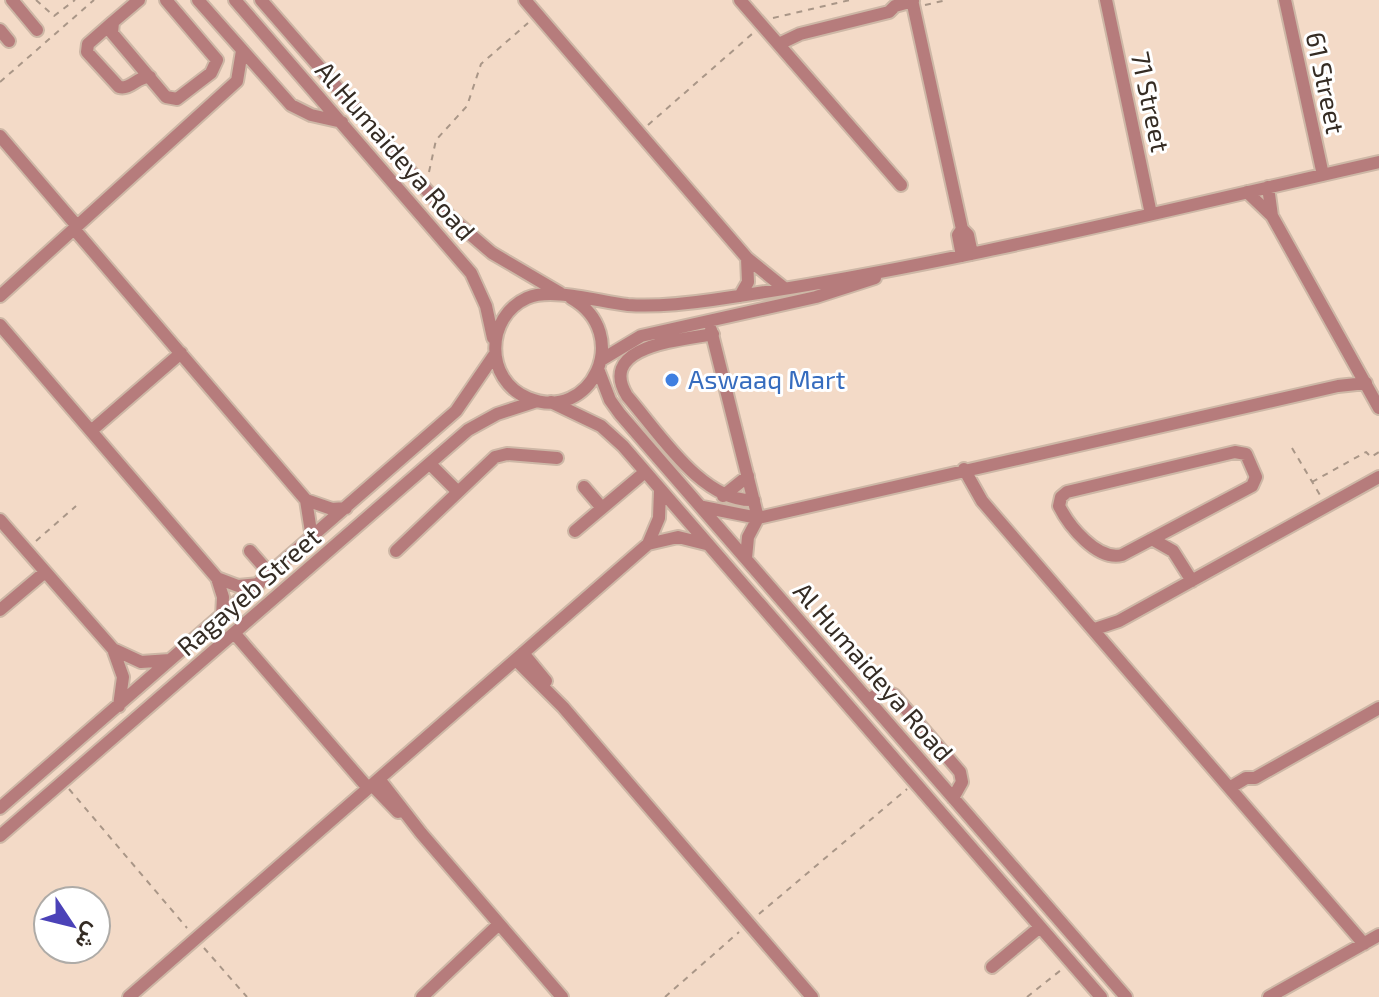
<svg xmlns="http://www.w3.org/2000/svg" width="1379" height="997" viewBox="0 0 1379 997" font-family="'Exo 2',Vazirmatn,sans-serif">
<style>
.lines{fill:none;stroke-linecap:round;stroke-linejoin:round}
.minor-casing{stroke:#cdb7a6;stroke-width:16}
.path{stroke:#a99687;stroke-width:2;stroke-dasharray:6 6;stroke-linecap:butt}
.minor{stroke:#b67c7c;stroke-width:12}
.shop-dot{fill:#3f7fe0;stroke:#fff;stroke-width:3}
.labels{text-anchor:middle;stroke-width:6;stroke-linejoin:round;paint-order:stroke}
.street-label{font-size:26px;fill:#352c24;stroke:#fff}
.shop-label{font-size:26px;fill:#366cbe;stroke:#fff;text-anchor:start}
</style>
<rect width="100%" height="100%" fill="#f3dac7"/>
<g class="lines">
<defs>
<path id="minor" d="M12 0 37 30
M139 0 113 22 112 33 166 97 177 99 211 73 217 60 166 0
M198 0 291 105 311 115 342 122
M235 0 471 273 486 306 493 338
M261 0 450 217 492 253 560 293
M525 0 747 258 784 288
M740 0 901 185
M912 0 962 229 968 235 972 254
M1106 0 1151 214
M1285 0 1323 175
M113 22 88 44 87 52 119 87C131 90 137 76 150 77
M0 30 9 41
M779 44 800 34 889 12 895 6 913 1
M0 136 77 226
M1268 187 1272 216
M1247 192 1272 216 1379 408
M74 229 306 500 312 538
M962 256 958 235 962 229
M0 296 237 81 242 51
M740 296 748 282 747 258
M571 298C634 334 591 424 528 398 484 380 485 317 527 298 552 287 599 302 628 305 656 307 684 304 712 300 937 268 1158 212 1379 162
M0 325 217 578 238 586 259 584
M711 330 758 518 748 537 746 558
M713 334C683 340 596 345 627 396 658 431 702 503 754 500
M601 360 641 336 816 297 875 278
M598 369 610 400 620 414 1126 997
M551 402 601 426 623 446 1101 997
M91 431 181 353
M1235 452 1246 454 1256 477 1252 486 1122 555C1097 561 1069 526 1059 506L1061 497 1067 492Z
M430 464 458 492
M964 469 982 501 1364 944
M584 487 602 508
M723 496 748 476
M306 500 332 509 346 508
M703 507 758 518 1338 386 1366 383
M0 520 113 649 123 677 119 706
M575 531 645 472
M1152 539 1173 551 1192 581
M648 544 659 518 660 491
M250 551 270 574
M396 551 495 457 507 454 557 458
M217 578 223 597 222 616
M0 610 45 572
M1095 629 1119 621 1379 477
M235 634 368 788
M113 649 141 662 170 660
M523 653 546 681
M516 660 563 707 812 997
M868 700 883 691 894 695 960 772 962 782 953 798
M379 779 421 833 562 997
M372 785 398 812
M1231 787 1246 778H1255L1379 708
M0 808 456 411 495 354
M0 836 468 430 497 414 537 401
M992 967 1040 927
M129 997 648 544 678 537 706 544
M422 997 499 924
M1269 997 1379 935"/>
</defs>
<use href="#minor" class="minor-casing"/>
<path class="path" d="M36 0 54 16 75 0
M925 5 947 0
M773 18 850 0
M0 82 94 0
M648 125 752 34
M429 172 436 140 467 106 481 64 528 23
M1292 448 1320 495
M1312 482 1366 452 1371 457 1379 452
M36 541 76 506
M69 789 187 928
M759 914 907 789
M204 948 247 997
M665 997 739 932
M1027 997 1061 970"/>
<use href="#minor" class="minor"/>
</g>
<circle class="shop-dot" cx="672" cy="380" r="8"/>
<g class="labels">
<g class="street-label">
<text transform="translate(1325 83) rotate(78)" y="9">61 Street</text>
<text transform="translate(1150 102) rotate(78)" y="9">71 Street</text>
<text transform="translate(395 151) rotate(49)" y="9">Al Humaideya Road</text>
<text transform="translate(249 592) rotate(-41)" y="9">Ragayeb Street</text>
<text transform="translate(873 672) rotate(49)" y="9">Al Humaideya Road</text>
</g>
<g class="shop-label">
<text x="688" y="389">Aswaaq Mart</text>
</g>
</g>
<g transform="translate(72 925) rotate(125)"><circle r="38" fill="#ffffff" stroke="#aeaba7" stroke-width="2"/>
<path d="M0-6L14 30L0 20L-14 30Z" fill="#4b42b8"/>
<text y="-12" font-size="22" font-weight="bold" text-anchor="middle" fill="#352c24">ش</text>
</g>
</svg>
